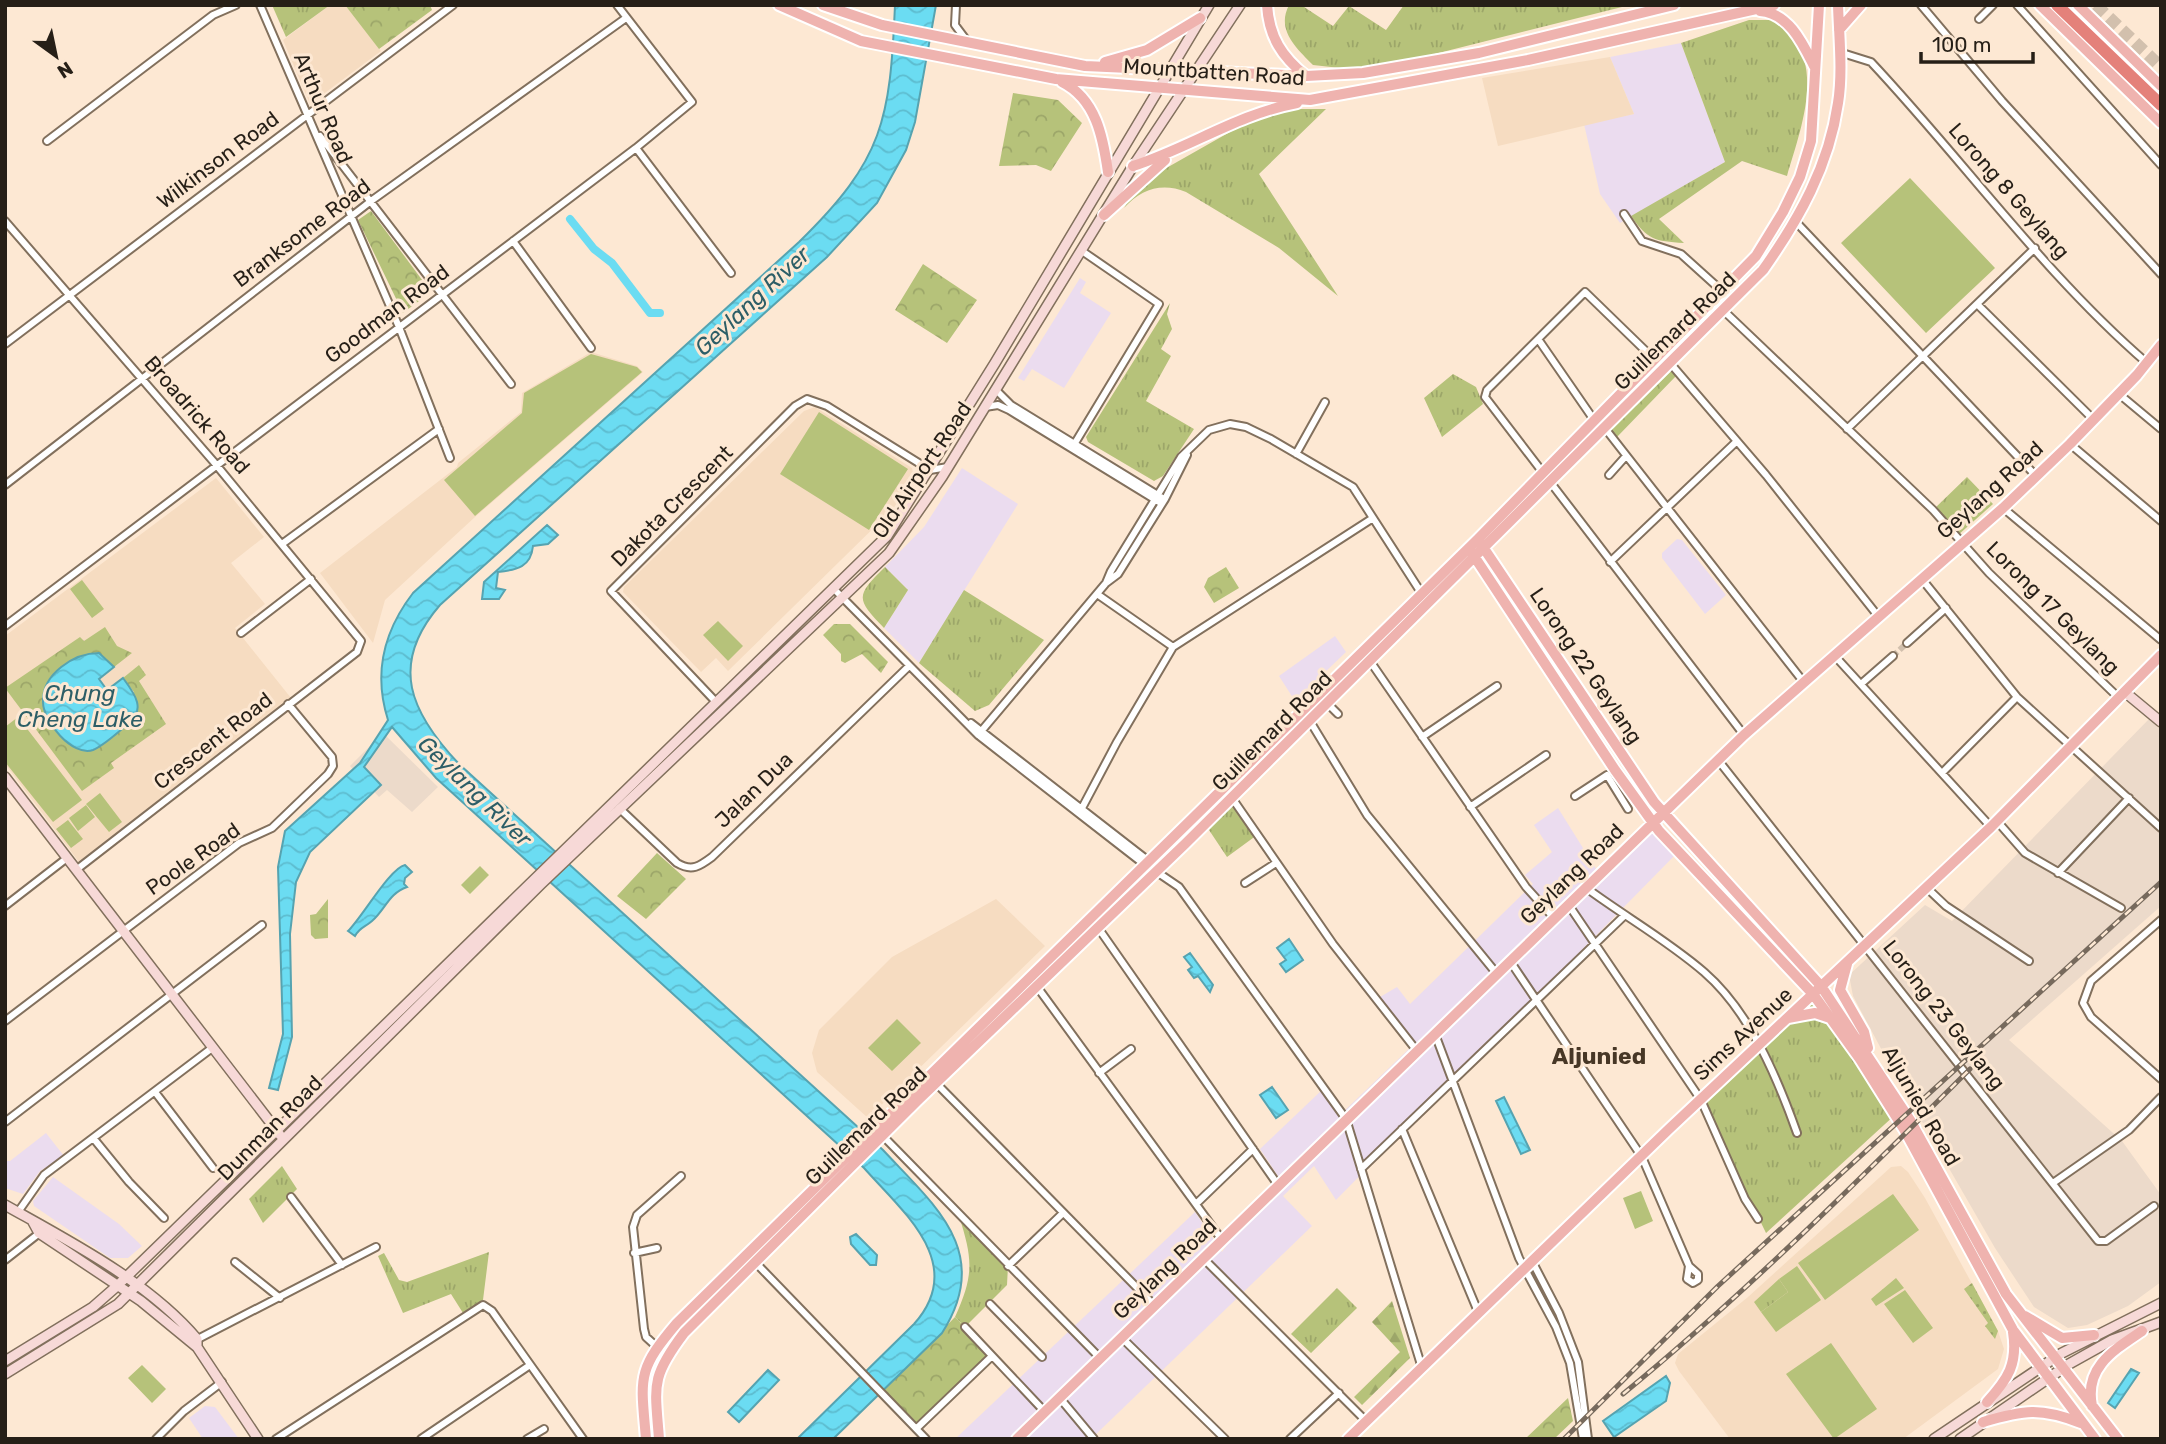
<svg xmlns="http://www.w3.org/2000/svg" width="2166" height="1444" viewBox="0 0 2166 1444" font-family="Rubik,sans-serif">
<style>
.commercial{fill:#ebdcef}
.industrial{fill:#ecdaca}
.built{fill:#f6dcc1}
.grass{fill:url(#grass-tufts)}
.forest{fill:url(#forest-firs)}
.park{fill:url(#park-crowns)}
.garden{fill:url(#garden-dots)}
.pitch{fill:#b6c27a}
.water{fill:url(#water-waves);stroke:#56a3b0;stroke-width:2}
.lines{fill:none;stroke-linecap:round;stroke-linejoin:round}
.canal{stroke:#6bdcf2;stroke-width:8}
.street-tunnel{stroke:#d2c0ad;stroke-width:6;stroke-dasharray:6 3;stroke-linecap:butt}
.highway-tunnel{stroke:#d2c0ad;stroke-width:12;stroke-dasharray:12 6;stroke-linecap:butt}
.street-casing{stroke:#82705d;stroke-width:10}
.secondary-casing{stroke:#82705d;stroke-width:12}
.primary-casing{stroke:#fff;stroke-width:14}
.highway-casing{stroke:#fff;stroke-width:16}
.street{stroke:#fff;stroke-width:6}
.secondary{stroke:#f7d9d7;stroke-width:9}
.primary{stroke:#efb3af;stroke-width:10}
.highway{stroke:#e4817a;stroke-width:12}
.rail-casing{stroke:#776a5d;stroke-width:5}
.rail{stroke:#fde8d3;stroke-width:2.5;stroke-dasharray:8;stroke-linecap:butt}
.labels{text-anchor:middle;stroke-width:6;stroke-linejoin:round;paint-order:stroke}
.street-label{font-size:21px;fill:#261f17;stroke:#fde8d3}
.water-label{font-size:23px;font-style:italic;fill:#2d5e67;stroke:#fde8d3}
.neighbourhood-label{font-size:23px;font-weight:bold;fill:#473726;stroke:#fde8d3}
</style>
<defs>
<pattern id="grass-tufts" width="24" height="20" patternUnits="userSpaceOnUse" patternTransform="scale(1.75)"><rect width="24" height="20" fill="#b6c27a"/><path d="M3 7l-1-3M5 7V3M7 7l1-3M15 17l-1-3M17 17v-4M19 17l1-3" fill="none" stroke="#9ca669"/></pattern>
<pattern id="forest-firs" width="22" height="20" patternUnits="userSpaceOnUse" patternTransform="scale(1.75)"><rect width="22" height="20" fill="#b6c27a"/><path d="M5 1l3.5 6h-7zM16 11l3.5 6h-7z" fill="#9ca669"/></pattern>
<pattern id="park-crowns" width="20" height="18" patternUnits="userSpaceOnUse" patternTransform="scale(1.75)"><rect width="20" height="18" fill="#b6c27a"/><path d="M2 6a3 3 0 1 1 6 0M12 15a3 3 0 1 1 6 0" fill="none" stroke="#9ca669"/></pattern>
<pattern id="garden-dots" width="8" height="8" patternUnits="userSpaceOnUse" patternTransform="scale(1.75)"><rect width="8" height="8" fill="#b6c27a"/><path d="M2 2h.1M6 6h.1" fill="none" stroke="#9ca669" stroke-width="1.8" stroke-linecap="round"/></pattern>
<pattern id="water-waves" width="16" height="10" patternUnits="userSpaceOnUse" patternTransform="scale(1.75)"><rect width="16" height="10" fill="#6bdcf2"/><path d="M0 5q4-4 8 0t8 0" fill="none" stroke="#5dbccf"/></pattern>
</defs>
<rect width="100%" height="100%" fill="#fde8d3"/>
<path class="commercial" d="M1681 43 1725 162 1620 223 1600 194 1584 124 1634 114 1610 57Z
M1080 278 1086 282 1080 293 1111 313 1064 388 1032 369 1024 381 1018 378Z
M962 468 1018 504 919 663 884 628 908 590 885 567 924 527Z
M1677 539 1682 540 1726 595 1705 614 1662 558V553Z
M1335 636 1346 652 1295 701 1279 676Z
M1558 808 1603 880 1653 831 1677 853 1336 1200 1314 1166 1283 1196 1312 1226 1091 1439H955L1195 1212 1222 1252 1278 1176 1260 1149 1322 1090 1340 1115 1413 1045 1380 997 1397 987 1410 1004 1533 884 1525 875 1552 852 1534 825Z
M46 1133 64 1156 40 1171 23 1194 5 1188V1161H10Z
M53 1177 119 1224 142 1246 128 1258H110L34 1206 33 1201Z
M205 1406 215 1407 239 1439H203L189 1418Z"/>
<path class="industrial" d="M2149 719 2161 730V906L2009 1040 2122 1141 2161 1195V1282L2128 1306 2087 1325 2068 1328 2034 1307 1995 1248 1894 1073 1853 996 1849 975 1925 905 1952 921Z
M383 733 438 787 412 812 387 790 379 797 350 766Z"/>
<path class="built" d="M330 5H345L381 51 310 104 283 40Z
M1610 57 1634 114 1498 146 1482 78Z
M591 352 637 366 643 372 475 517 385 600 373 643 320 573 457 467 458 463 521 412 522 393Z
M815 407 912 468 914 477 893 509 728 671 716 658 701 672 623 592 624 587 804 411Z
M216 478 264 537 231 563 265 604 235 628 291 698 79 862 5 764V636Z
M996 899 1045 946 868 1118 817 1072 812 1053 819 1030 892 957Z
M1901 1166 1908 1172 1925 1198 1998 1331 2004 1349 1998 1369 1903 1439H1730L1679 1371 1675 1363 1678 1354 1748 1297 1891 1167Z"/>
<path class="grass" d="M272 5H330L286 37Z
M1289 5H1301L1333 26 1349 6 1386 30 1404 5H1630L1367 71 1313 65C1296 48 1276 30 1289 5Z
M1749 20H1772C1779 26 1788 31 1793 38 1823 75 1798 137 1787 176L1742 161 1659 219 1684 243C1654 241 1648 240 1631 216L1725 162 1681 43Z
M1293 109H1326L1259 174 1338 296 1279 248 1186 192C1162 182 1141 189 1124 208L1132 195 1154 175 1244 124 1269 114Z
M1170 303 1167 314 1172 329 1161 349 1171 356 1146 401 1194 429 1163 476 1154 481 1088 442 1086 437Z
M1453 374 1476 387 1483 404 1442 437 1424 398Z
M1967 477 1993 504 1957 536 1933 510Z
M885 567 908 590 884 628C856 599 855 596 885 567Z
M964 590 1044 640 989 705 975 711 919 663Z
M1232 798 1257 835 1227 857 1205 824Z
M1813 994 1896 1114 1766 1233 1701 1100Z
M282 1166 297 1189 263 1223 249 1199Z
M959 1216 1008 1266 1007 1285 965 1327 955 1317C974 1275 973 1260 959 1216Z
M489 1252 483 1300 463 1313 451 1294 403 1313 378 1256 384 1253 399 1280 407 1282Z
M1896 1278 1904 1288 1876 1306 1871 1299Z
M1779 1279 1788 1292 1761 1312 1754 1302Z
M1337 1288 1357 1308 1311 1353 1291 1334Z"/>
<path class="forest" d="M1392 1301 1410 1358 1362 1405 1354 1397 1400 1352 1372 1322Z"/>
<path class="park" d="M345 5H430L432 10 379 49Z
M1013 93 1058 100 1082 123 1051 171 1036 165 999 166Z
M371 211 431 292 403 313 358 220Z
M923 264 977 300 947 343 895 310Z
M1671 371 1676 376 1617 437 1610 431Z
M1226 567 1239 588 1214 603 1204 587 1208 578Z
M834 624H850L888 662 881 673 862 654 845 663 841 661V654L823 635Z
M105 627 117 646 132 653 114 667 99 653C76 654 55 668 45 688 56 712 61 755 95 749L134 692 123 678 139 665 146 675 139 681 166 724 111 763 114 768 82 791 5 688 80 637 84 641Z
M657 853 686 879 646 919 617 896Z
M328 899V938L315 939 311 935 310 915 316 914Z
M955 1317 992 1356 917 1428 883 1391Z
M1568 1398 1573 1421 1554 1439H1525Z"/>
<path class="garden" d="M1972 1283 1998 1331 1995 1339 1985 1326 1988 1323 1964 1289Z"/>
<path class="pitch" d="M1910 178 1995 268 1926 333 1841 243Z
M591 354 637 367 642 372 475 516 444 480 522 413 524 393Z
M819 412 908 469 869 530 780 474Z
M82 580 104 609 92 618 70 589Z
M718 621 743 646 728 661 703 635Z
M18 717 82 800 53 822 5 762V727Z
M100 793 122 822 109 832 86 804Z
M86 805 95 817 78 831 69 818Z
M68 820 83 839 71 848 56 829Z
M480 866 489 875 470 894 461 885Z
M897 1019 921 1043 892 1071 868 1048Z
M1641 1191 1653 1221 1635 1229 1623 1198Z
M1893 1194 1919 1230 1825 1300 1798 1263Z
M1797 1266 1821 1300 1776 1332 1761 1312 1788 1292 1779 1279Z
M1905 1290 1933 1328 1913 1343 1884 1304Z
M1831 1343 1877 1409 1834 1439 1786 1374Z
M142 1365 166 1389 152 1403 128 1378Z"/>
<path class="water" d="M895 5H936L915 122 906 150 877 203 827 257 440 605C388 665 411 713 459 764L883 1150C934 1205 994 1252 942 1333L833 1439H797L914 1324C968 1264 903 1212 864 1168L436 778 392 727 364 767 381 785 310 852 296 882 290 934 292 1037 278 1090 269 1088 283 1034 278 867 285 831 360 763 388 720C373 673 383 632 413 593L799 242C884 159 890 120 895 5Z
M547 525 558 535 548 544 533 546C531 567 517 570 498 572L496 588 505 590 499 599H482L484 582Z
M99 653 114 667 99 679 107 690 123 678C134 693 147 709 128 724 118 732 105 745 93 750 72 757 43 721 43 702 42 674 74 653 99 653Z
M405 865 412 872 405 878 404 884 407 887C389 893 385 910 372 921 364 928 360 927 355 936L348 931C361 919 390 868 405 865Z
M1289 939 1303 960 1286 972 1280 964 1286 960 1277 948Z
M1190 953 1213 985 1210 992 1198 976 1194 978 1188 970 1192 967 1184 957Z
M1272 1087 1288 1110 1276 1118 1260 1095Z
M1504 1097 1530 1150 1521 1154 1496 1101Z
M856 1234 877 1255 876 1265H870L851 1244 850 1237Z
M2131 1369 2139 1373 2115 1408 2108 1403Z
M768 1370 779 1380 739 1422 728 1412Z
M1666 1376 1670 1383 1666 1401 1614 1437 1603 1421Z"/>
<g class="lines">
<path class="canal" d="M570 219 594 249 612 263 650 313H660"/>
<path class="street-tunnel" d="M1893 656 1907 643"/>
<path class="highway-tunnel" d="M2096 5 2161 67
M2064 23 2095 50"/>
<defs>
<path id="street" d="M260 5 399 327 450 458
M956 5 955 25 967 41
M1921 5 2002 101 2161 274
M2017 5 2161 165
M1979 19 1993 5
M1839 52 1871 62C1964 161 2044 274 2147 363
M320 136 511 384
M47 141 213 15 236 5
M636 148 731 273
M1624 214 1642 241 1681 254 1722 291
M5 221 213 461 361 641 357 652 76 870
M1797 223 2036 476
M513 241 591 348
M1977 304 2094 420
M1724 311 1933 510 1989 573 2120 699
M1538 339 1594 420
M5 344 453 5
M1655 360 1585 292 1487 390 1485 397 1744 735
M1670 363 1766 475 1878 616
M996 390 1011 405 1161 497
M2119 394 2161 429
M985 407 998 405 1009 410 1159 502
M1604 427 1802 680
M1847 429 2035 248
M2070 444 2161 521
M1072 448 1159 304 1082 251
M1296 454 1325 402
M1609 475 1626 456
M5 485 371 201 626 18
M2003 508 2161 640
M282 544 439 429
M1610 562 1737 441
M1921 578 2017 697 2161 828
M1106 583 1111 571 1181 457 1209 430 1230 424 1246 427 1271 439 1353 487 1422 594
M833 588 978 735 1145 865
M1097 594 1173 647
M5 626 636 148 692 102 617 5
M241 633 311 579
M1907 643 1946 608
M1834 655 1991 827
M1370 661 1526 887 1554 918
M1861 684 1893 656
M716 702 611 591 795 406 807 399 827 406 930 470 948 467
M1327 703 1338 714
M1308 718 1367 815 1497 974
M971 723 1159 869
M978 735 1106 583 1118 574 1165 499 1187 455
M1422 737 1497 686
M1718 760 2098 1241H2106L2154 1206
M1942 773 2017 697
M1575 796 1607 775 1628 809
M1232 798 1333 944 1417 1051
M1470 807 1546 755
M619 808 677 863C692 872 700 866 712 857L908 667
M1082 808 1117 742 1173 647 1373 518
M1997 821 2025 853 2121 908
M1154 870 1179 887 1346 1119 1422 1368
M2058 873 2129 798
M1245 883 1276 863
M1585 887C1624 916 1667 940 1704 972 1750 1012 1777 1077 1797 1133
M1926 887 1946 906 2029 961
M1568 904 1701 1100 1745 1199 1758 1219
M5 906 67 858
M2161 920 2091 981 2083 1003 2091 1017 2161 1079
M1099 929 1278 1185
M1510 961 1642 1157 1689 1266 1698 1274V1280L1693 1283 1687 1279 1689 1266
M1038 988 1222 1240
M5 1021 239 843 272 828 328 774 333 766 332 757 288 704
M1435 1034 1519 1258 1556 1327 1570 1363 1583 1439
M1099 1073 1131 1049
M936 1083 1154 1305
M155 1092 213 1168
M5 1122 262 925
M1402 1129 1479 1314
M883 1136 1100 1358
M94 1139 129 1182 164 1218
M1361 1169 1624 916
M2053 1183 2129 1130 2161 1097
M291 1197 342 1265
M1196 1204 1253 1149
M18 1212 44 1175 212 1048
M634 1253 657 1248
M1203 1258 1367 1422
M5 1260 42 1231
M1532 1261 1559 1313 1578 1362 1588 1439
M235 1262 280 1298
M755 1262 926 1439
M1008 1266 1062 1214
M990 1304 1042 1357
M965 1327 1045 1412
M1122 1338 1225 1439
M194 1341 376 1247
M657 1347 646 1337 644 1329 633 1227 637 1215 681 1176
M1059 1397 1094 1439
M917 1428 992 1356
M156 1439 184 1411 222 1382
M276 1439 483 1305 492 1311 583 1439
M421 1439 530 1365
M527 1439 544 1429
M1290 1439 1339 1393"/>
<path id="secondary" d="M2126 693 2161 722
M5 777 280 1135
M5 1205C69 1241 149 1282 197 1339V1347
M33 1222 39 1233 141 1301 197 1347 258 1439
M5 1361 93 1307 117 1286 887 536 995 363 1209 5
M5 1374 118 1304 541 884 889 553 942 477 1133 166 1240 5
M1934 1439 2062 1353 2161 1303
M1960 1439 2069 1364 2112 1340 2161 1322"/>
<path id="primary" d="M779 5 861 41 1056 79 1310 100 1528 60 1774 5
M823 5 882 25 1085 66 1306 76 1363 73 1479 53 1674 5
M1267 5C1269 37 1282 57 1306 76
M2040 5 2161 123
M2078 5 2161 86
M1760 11C1789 13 1803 44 1814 66
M1839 30 1861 5
M1105 62 1147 50 1200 18
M1062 82C1096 99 1103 137 1108 172
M1133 166C1189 148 1238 114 1297 103
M1104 215 1165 160
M1481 544 1654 802 1821 986 1910 1120 2006 1294 2118 1439
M1472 553 1615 770 1659 831 1813 994 1860 1059 1904 1129 2013 1330 2095 1439
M1847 964 1840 990 1864 1032 1868 1048
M1788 1018 1815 1013 1830 1018
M2025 1316 2062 1338 2094 1335
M1987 1402C2008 1379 2018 1364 2013 1332
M2092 1406C2084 1367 2114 1350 2142 1331
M1983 1422C2024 1410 2040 1407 2081 1423
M646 1439C641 1378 636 1371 677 1323L1478 539 1756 256 1783 212 1800 177 1811 141 1819 5
M659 1439C655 1385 650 1378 684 1333L917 1101 1185 844 1763 270C1799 219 1829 166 1838 103 1843 72 1839 37 1838 5
M1017 1439 1744 735 2003 508 2070 444 2137 375 2161 345
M1348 1439 1669 1129 1991 827 2161 655"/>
<path id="highway" d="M2057 5 2161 105"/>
</defs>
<use href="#street" class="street-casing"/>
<use href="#secondary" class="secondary-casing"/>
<use href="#primary" class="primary-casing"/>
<use href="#highway" class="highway-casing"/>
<use href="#street" class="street"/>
<use href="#secondary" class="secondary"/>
<use href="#primary" class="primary"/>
<use href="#highway" class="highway"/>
<defs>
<path id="rail" d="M1623 1394C1746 1293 1858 1181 1970 1069
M1564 1439 1718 1286 2161 882"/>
</defs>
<use href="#rail" class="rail-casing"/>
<use href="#rail" class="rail"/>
</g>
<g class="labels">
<g class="street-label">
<text transform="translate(1214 72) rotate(4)" y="7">Mountbatten Road</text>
<text transform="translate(323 108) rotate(67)" y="7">Arthur Road</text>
<text transform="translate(218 160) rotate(-37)" y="7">Wilkinson Road</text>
<text transform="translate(2009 191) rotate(49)" y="7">Lorong 8 Geylang</text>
<text transform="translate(302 233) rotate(-37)" y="7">Branksome Road</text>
<text transform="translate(387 314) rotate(-37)" y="7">Goodman Road</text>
<text transform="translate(1675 331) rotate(-44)" y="7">Guillemard Road</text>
<text transform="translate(197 415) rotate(49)" y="7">Broadrick Road</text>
<text transform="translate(922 470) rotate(-56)" y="7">Old Airport Road</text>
<text transform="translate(1990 490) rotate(-42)" y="7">Geylang Road</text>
<text transform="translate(672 506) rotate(-45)" y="7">Dakota Crescent</text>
<text transform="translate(2053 608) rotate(45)" y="7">Lorong 17 Geylang</text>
<text transform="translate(1586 666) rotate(56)" y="7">Lorong 22 Geylang</text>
<text transform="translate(1272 731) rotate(-45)" y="7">Guillemard Road</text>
<text transform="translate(213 741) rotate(-38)" y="7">Crescent Road</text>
<text transform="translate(754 790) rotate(-44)" y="7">Jalan Dua</text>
<text transform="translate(193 859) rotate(-35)" y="7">Poole Road</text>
<text transform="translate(1572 874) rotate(-44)" y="7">Geylang Road</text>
<text transform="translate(1944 1015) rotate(52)" y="7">Lorong 23 Geylang</text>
<text transform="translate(1743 1034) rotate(-43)" y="7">Sims Avenue</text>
<text transform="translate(1921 1106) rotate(60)" y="7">Aljunied Road</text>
<text transform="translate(866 1126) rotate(-44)" y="7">Guillemard Road</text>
<text transform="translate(270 1128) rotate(-45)" y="7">Dunman Road</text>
<text transform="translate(1165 1269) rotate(-44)" y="7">Geylang Road</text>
</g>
<g class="water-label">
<text transform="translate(752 301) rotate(-43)" y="8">Geylang River</text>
<text x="80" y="701">Chung<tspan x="80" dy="26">Cheng Lake</tspan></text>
<text transform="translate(475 791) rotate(44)" y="8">Geylang River</text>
</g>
<g class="neighbourhood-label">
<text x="1599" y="1064">Aljunied</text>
</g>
</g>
<rect width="2166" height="1444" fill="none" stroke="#261f17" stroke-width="14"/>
<g transform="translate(56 56) rotate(147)" stroke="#fde8d3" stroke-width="5" paint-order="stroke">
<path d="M0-5L12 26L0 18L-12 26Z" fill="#261f17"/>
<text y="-10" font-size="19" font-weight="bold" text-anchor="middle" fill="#261f17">N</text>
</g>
<path d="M1921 52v10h112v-10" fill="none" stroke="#261f17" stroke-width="3.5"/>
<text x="1932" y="52" font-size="21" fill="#261f17" stroke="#fde8d3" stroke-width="5" paint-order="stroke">100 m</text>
</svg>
